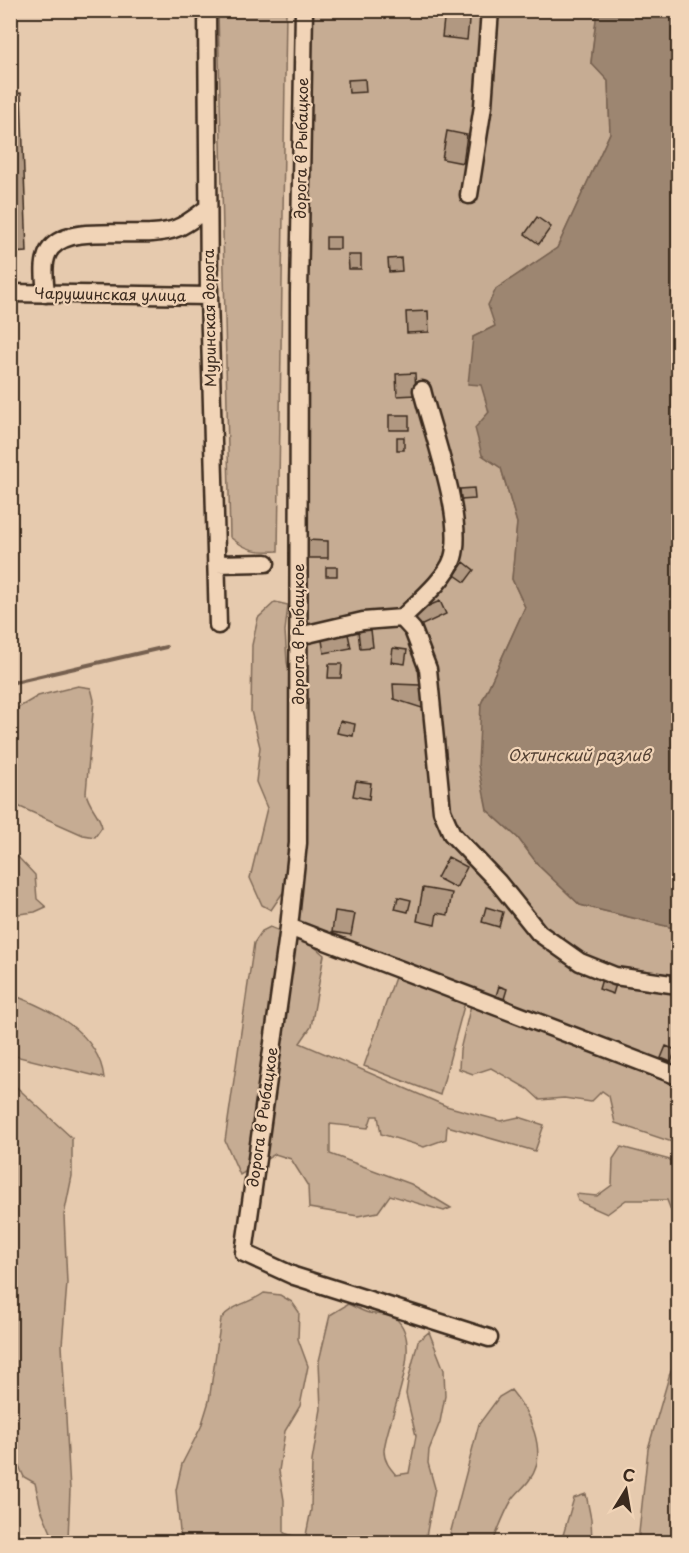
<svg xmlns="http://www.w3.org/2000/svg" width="689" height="1553" viewBox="0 0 689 1553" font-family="'Playpen Sans',sans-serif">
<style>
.green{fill:#c6ac93;stroke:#806b58;stroke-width:1.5}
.water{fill:#9d8671;stroke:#766150;stroke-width:1.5}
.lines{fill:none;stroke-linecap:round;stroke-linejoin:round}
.stream{stroke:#766150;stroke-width:4}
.building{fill:#b19881;stroke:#3b2a1e;stroke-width:1.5}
.minor-casing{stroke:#3b2a1e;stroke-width:21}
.minor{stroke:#f1d4b7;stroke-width:16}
.labels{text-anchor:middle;stroke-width:4.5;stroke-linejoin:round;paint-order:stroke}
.street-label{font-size:15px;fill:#3b2a1e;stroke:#f1d4b7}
.water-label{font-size:16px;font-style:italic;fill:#544133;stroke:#f1d4b7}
</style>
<rect width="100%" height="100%" fill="#e6caae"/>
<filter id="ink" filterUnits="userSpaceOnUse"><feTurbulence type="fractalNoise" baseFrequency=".0167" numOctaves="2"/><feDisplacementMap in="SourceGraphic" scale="12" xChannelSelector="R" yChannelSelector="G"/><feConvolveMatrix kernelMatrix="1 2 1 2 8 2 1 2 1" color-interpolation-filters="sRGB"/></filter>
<g filter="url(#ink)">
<path class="green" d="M218 11H286L278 551C257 552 247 551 230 537Z
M302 11H597L591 62 608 81 610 133 557 248 496 289 495 326 473 337 489 412 482 455 501 468 517 523 512 579 525 607 481 704 487 810 518 838 539 866 580 905 678 929V1080L468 991 440 1095 364 1066 399 966 294 922Z
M275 602 288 605 285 631 287 662 293 691V842L286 888 271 910 262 905 250 878 267 808 256 782 260 747 251 711 252 645 258 618Z
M78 686 91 688 94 700 86 793C89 807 99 813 102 827L95 837 83 835 11 803V712L38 696Z
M10 856H17L35 875 37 899 46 907 35 912 11 915Z
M270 927 310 943 324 955 311 1027 300 1043 446 1106 501 1121 519 1117 544 1125 535 1151 447 1126 446 1139 424 1147 381 1134 378 1116H372L368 1128 330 1124V1154L411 1184 451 1208 444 1211 390 1195 378 1212 358 1216 309 1208 308 1186 291 1159 275 1154 240 1175 225 1141 254 943 262 931Z
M10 994C48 1008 99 1032 104 1078L11 1055Z
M471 1005 678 1086V1144L615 1123 609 1096 602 1091 591 1102 564 1098 540 1100 528 1089 491 1068 473 1074 459 1069 460 1050Z
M10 1081 72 1138V1176L64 1215 67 1283 62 1345 70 1490 68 1539 55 1542 41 1509 35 1483 24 1477 11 1448Z
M621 1147 678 1162V1219L674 1218 667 1200H626L607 1214 578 1201 576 1194 597 1196 612 1185 613 1159Z
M264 1293 280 1295 292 1302 299 1312 298 1339 308 1366 300 1406 285 1431 279 1471 284 1500V1533L305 1540 311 1510 312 1461 321 1409 319 1361 330 1315 348 1304C355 1307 362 1311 369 1313 377 1315 389 1313 395 1318 427 1343 386 1420 384 1451 384 1461 390 1468 396 1475L409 1473 416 1436 406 1394 408 1381 418 1341 429 1332 444 1370 445 1396 440 1422 429 1450 428 1463 435 1488 425 1542H181L176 1490 182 1464 201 1427 209 1401 221 1319C232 1304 249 1304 264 1293Z
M678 1355V1542H638L648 1449 670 1373Z
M511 1390C529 1411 549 1453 530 1479 525 1487 517 1492 512 1500 504 1513 499 1528 493 1542H448L479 1424 499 1397Z
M586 1494 591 1519 592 1542H561L574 1498Z"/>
<path class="water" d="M597 11H678V929L580 905 539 866 518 838 487 810 478 765 481 704 525 607 512 579 517 523 501 468 482 455 475 428 489 412 481 385 468 384 473 337 495 326 488 305 496 289 557 248 610 133 608 81 591 63Z"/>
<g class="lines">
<path class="stream" d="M10 683 166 647"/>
</g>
<path class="building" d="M445 10 470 11 467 40 442 37Z
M365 79 366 92 349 93 348 80Z
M21 93 27 252 10 253V94Z
M447 131 467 135 463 163 442 159Z
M537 217 551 227 539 244 525 234Z
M326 237H340V249H326Z
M348 255H361V269H349Z
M401 258 402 271 389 272 388 259Z
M428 311 429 332 407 333 406 312Z
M415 373 416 395 397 396 396 374Z
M389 415H409V430H389Z
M397 437H404V450H397Z
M474 488 475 499 461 500 460 489Z
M306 540 328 541V558H306Z
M464 562 474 570 465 582 455 575Z
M326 567H337V576H326Z
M440 601 446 614 418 627 412 613Z
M371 630 373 647 360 648 358 631Z
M348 634 351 648 324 653 322 640Z
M393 648 407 650 405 664 391 662Z
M329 664H342L341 678H328Z
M393 684 420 685 425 709 394 699Z
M340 721 355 724 353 736 337 733Z
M356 781 371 783 369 799 353 796Z
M448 857 467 867 456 888 437 878Z
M423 888 452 893 448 915 437 913 435 925 417 921Z
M398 897 411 900 408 912 395 909Z
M486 907 503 912 499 927 482 922Z
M335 911 355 914 351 935 332 932Z
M602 979 616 984 613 994 599 989Z
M499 986 507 989 504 999 496 996Z
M666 1046 676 1050 671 1062 661 1058Z"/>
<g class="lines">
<defs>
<path id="minor" d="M207 10 209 296 218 625
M304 10 299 294 298 843 289 927 244 1253 294 1276 489 1338
M469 195 483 106 490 10
M10 293 209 296
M46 294C45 280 41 260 51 248 73 221 145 242 177 228 188 224 199 214 208 208
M422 390C432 432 465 518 453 558 447 578 417 603 402 618L413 630 428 669 442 811 452 834 498 882 539 933 580 962 615 976 678 985
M216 564 266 563
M299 636 363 621 402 618
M289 927 678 1076"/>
</defs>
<use href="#minor" class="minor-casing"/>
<use href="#minor" class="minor"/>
</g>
</g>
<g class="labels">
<g class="street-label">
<text transform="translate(302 148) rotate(-89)" y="5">дорога в Рыбацкое</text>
<text transform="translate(110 295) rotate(1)" y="5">Чарушинская улица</text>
<text transform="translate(210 318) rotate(-91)" y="5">Муринская дорога</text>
<text transform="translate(299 634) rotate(-90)" y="5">дорога в Рыбацкое</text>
<text transform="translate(263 1117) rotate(-82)" y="5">дорога в Рыбацкое</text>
</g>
<g class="water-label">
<text x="579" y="761">Охтинский разлив</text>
</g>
</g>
<rect width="689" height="1553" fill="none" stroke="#f1d4b7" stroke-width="36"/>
<rect x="18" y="18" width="653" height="1517" fill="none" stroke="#3b2a1e" stroke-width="2" filter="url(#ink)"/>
<g transform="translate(626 1490) rotate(11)" stroke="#f1d4b7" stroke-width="4.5" paint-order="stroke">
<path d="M0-4.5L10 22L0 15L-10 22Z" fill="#3b2a1e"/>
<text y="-9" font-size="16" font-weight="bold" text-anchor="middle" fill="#3b2a1e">С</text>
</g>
</svg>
